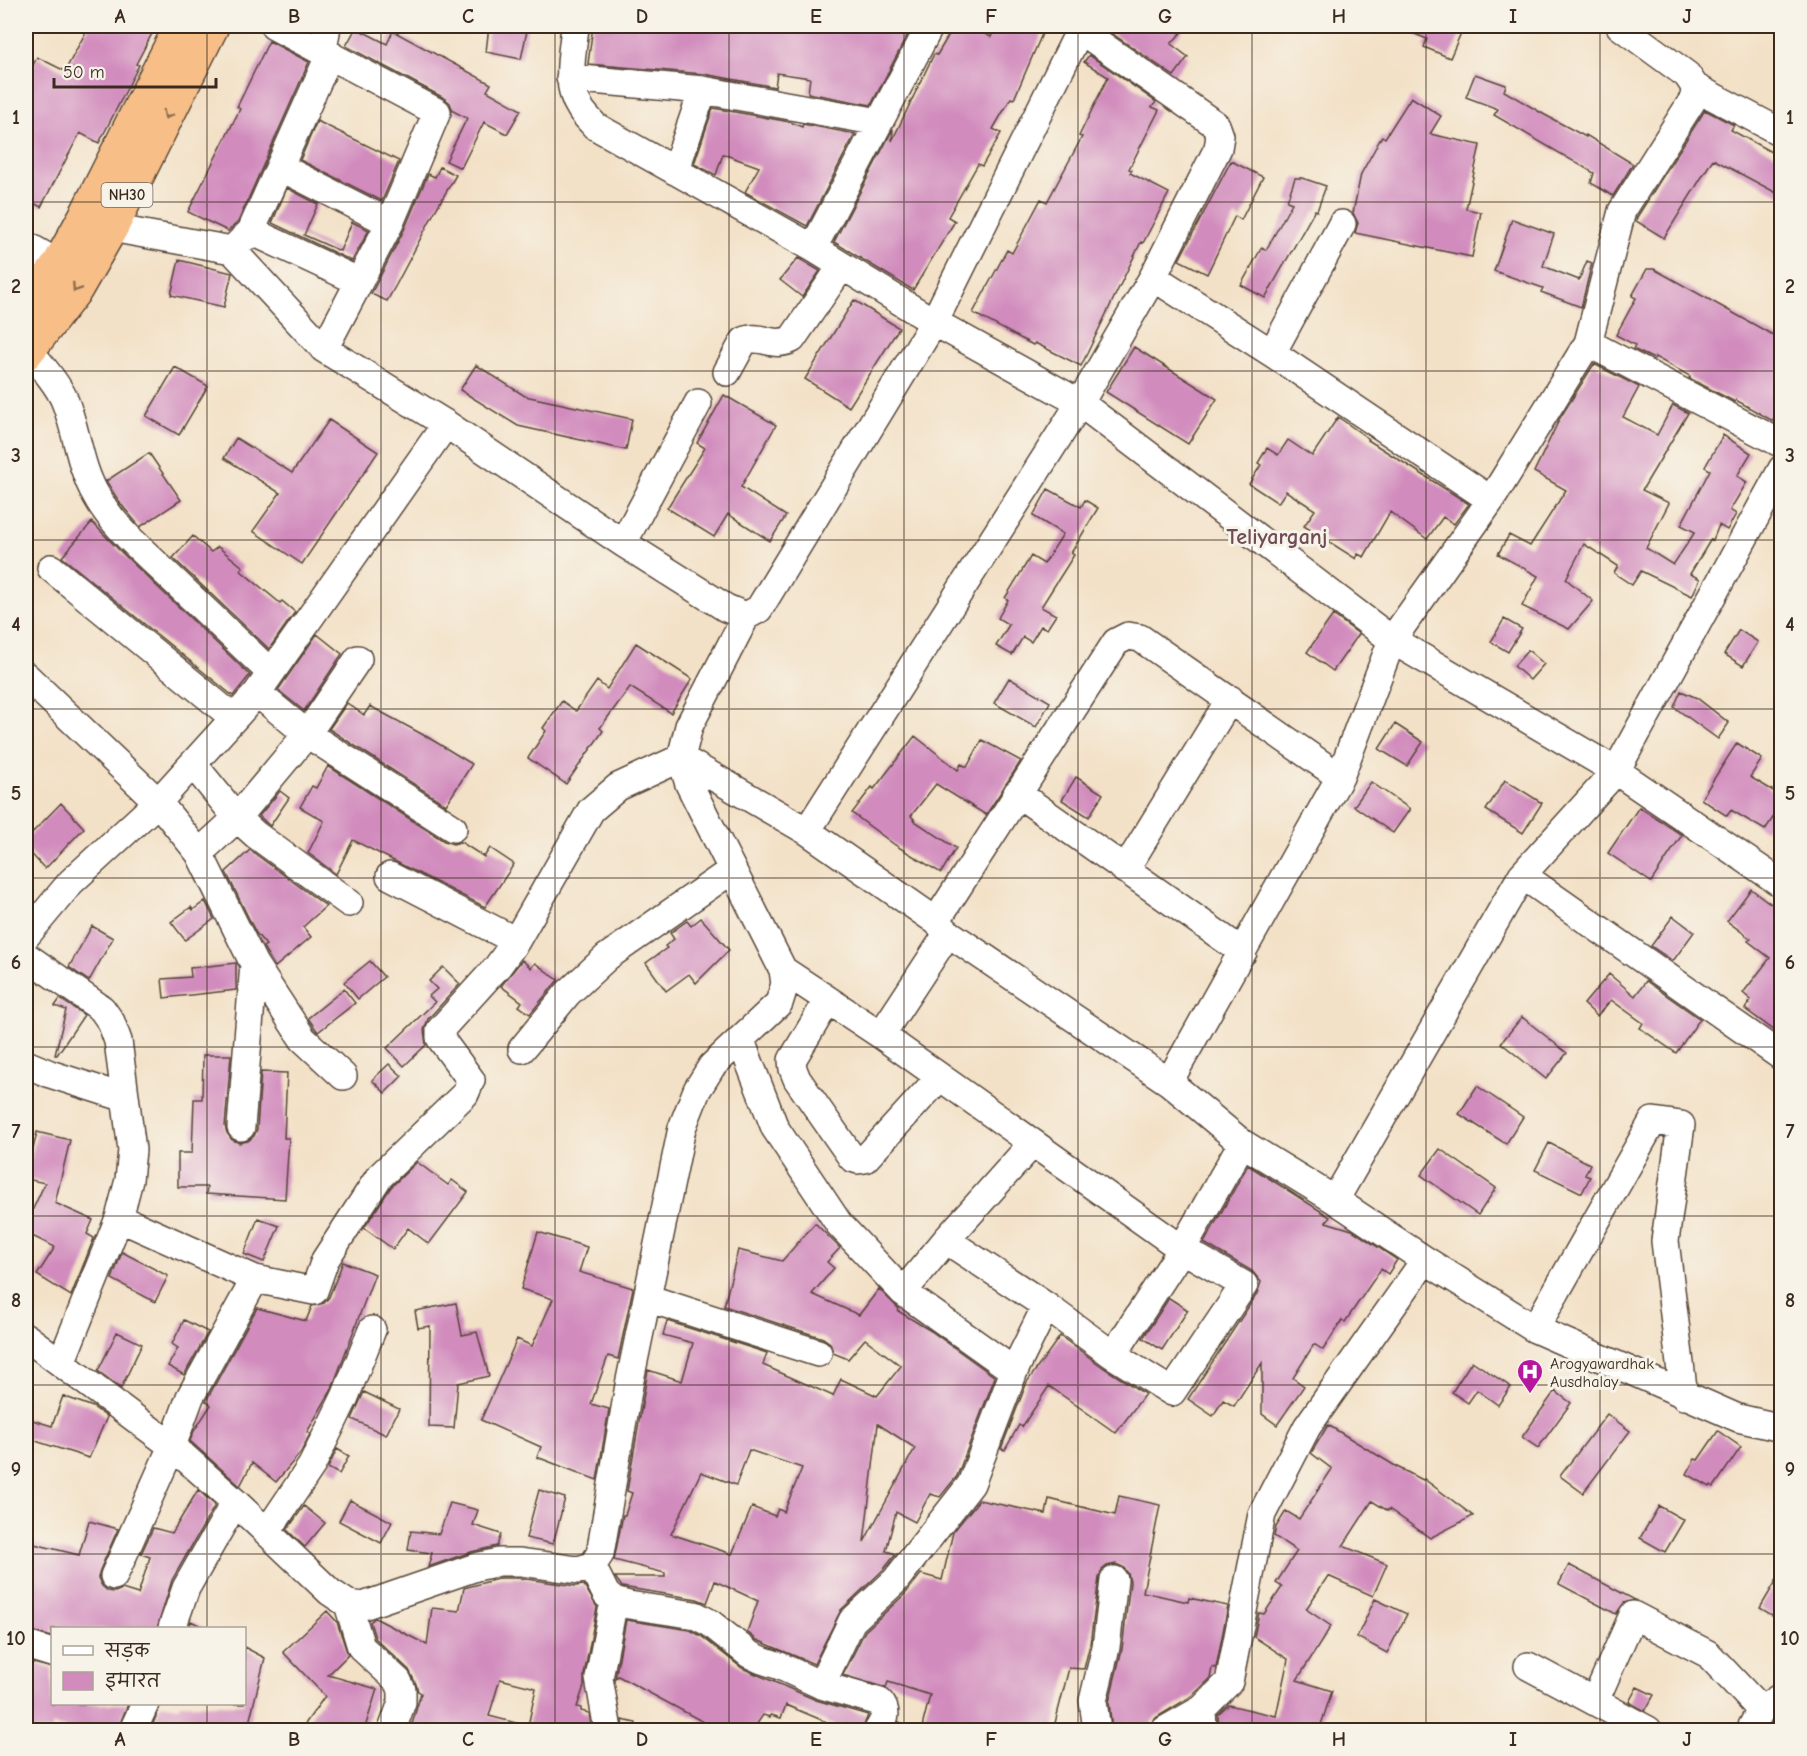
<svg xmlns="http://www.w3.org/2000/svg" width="1807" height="1756" viewBox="0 0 1807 1756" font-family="'Comic Neue','Playpen Sans Deva',sans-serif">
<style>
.building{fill:#d18bbd;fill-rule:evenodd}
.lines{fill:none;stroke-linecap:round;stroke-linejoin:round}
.minor-casing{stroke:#574537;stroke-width:30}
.highway-casing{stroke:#574537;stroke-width:36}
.minor{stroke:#fff;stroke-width:27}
.highway{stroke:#f7be87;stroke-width:33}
.oneway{stroke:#906d4d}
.grid{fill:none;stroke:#3b2a1e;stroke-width:1.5;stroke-opacity:0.55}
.labels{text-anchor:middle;stroke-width:6;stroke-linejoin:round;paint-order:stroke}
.shield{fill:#f7f3e8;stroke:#73665b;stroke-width:1.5}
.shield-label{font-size:15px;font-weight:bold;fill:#3b2a1e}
.poi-label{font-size:16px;fill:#3b2a1e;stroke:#f7f3e8;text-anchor:start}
.district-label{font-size:22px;font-weight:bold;fill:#704c56;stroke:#f7f3e8}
.neatline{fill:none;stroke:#3b2a1e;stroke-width:2}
.grid-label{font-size:20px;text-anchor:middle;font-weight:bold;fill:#3b2a1e}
</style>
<rect width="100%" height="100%" fill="#f7f3e8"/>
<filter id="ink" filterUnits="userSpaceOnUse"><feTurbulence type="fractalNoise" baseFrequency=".0167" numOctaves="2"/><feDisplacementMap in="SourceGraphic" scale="12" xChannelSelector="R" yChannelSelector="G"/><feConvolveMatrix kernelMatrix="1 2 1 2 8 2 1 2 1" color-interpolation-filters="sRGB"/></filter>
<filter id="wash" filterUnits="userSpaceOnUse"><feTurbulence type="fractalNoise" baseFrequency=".008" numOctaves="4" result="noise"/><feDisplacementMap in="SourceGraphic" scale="24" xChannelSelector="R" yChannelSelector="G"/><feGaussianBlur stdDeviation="1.35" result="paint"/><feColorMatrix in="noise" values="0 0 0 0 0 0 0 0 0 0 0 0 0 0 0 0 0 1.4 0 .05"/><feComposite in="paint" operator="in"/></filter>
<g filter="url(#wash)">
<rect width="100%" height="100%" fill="#f3e1c7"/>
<g id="blocks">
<path class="building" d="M89 26H156L136 64 139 65 99 143 80 133 41 207 26 199V80L37 57 65 71Z
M489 26H528L521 59 486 52Z
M593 26H659L675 28V26H910L909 32 871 105 808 93 810 78 777 73 775 87 704 74 588 64Z
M954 26H969L991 37 996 26H1021L1042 34 1014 99 1011 98 993 129 1001 133 982 166 978 164 948 217 955 221 913 290 834 242 893 129 892 141 934 54 937 55Z
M1101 26H1187L1171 44 1188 57 1174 76Z
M1395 26H1464L1450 58 1424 47 1427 39Z
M356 28 387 44 393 31 491 84 487 91 521 110 507 134 484 122 461 168 446 161 467 118 453 111 450 103 444 98 346 46Z
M269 41 309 62 238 222 228 231 188 212 240 109 237 107Z
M1089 55 1156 102 1152 107 1159 110 1129 169 1132 170 1130 173 1169 193 1143 243 1141 242 1081 366 1035 343 1033 345 973 313 1007 250 1012 253 1041 199 1047 202 1082 137 1079 136 1108 77 1084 62Z
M1475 74 1506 85 1504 91 1545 115 1586 137V135L1633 164 1613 196 1591 183 1594 173 1494 115 1498 109 1466 97Z
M1411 97 1441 116 1430 134 1480 145 1466 209 1481 212 1472 257 1355 233 1358 223 1353 213 1361 174 1382 136 1385 138Z
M713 108 790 122 802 127 803 124 855 134 807 226 745 192 759 167 723 154 716 175 694 164Z
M1705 110 1734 125 1731 130 1782 158V196L1713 159 1664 238 1636 221 1637 217Z
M317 121 399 161 382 201 300 160Z
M1231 161 1263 177 1241 220 1235 216 1207 274 1179 260Z
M440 167 456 175 435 211 396 285 387 301 371 294 404 230 428 174 435 177Z
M1295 178H1302L1326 186 1317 211 1315 210 1265 298 1241 285 1262 247 1266 250 1292 203 1287 201Z
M287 188 318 204 304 235 340 251 352 222 369 230 352 261 272 223Z
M1512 219 1554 234 1543 266 1579 280 1587 261 1592 263 1581 307 1541 292 1543 288 1494 271Z
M798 258 820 271 802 297 780 280Z
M179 260 232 273 224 307 171 295Z
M1647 269H1654L1782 340V406L1773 421 1736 400 1735 402 1689 378 1690 376 1655 357 1654 359 1633 349 1635 345 1616 335 1636 298 1632 296Z
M854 300 899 328 849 407 805 379Z
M1134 347 1217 399 1188 444 1106 392Z
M1594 364 1639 387 1623 417 1657 435 1673 405 1688 413 1642 490 1669 503 1646 548 1673 565 1695 532 1681 525 1710 470 1705 467 1723 435 1751 453 1737 476 1747 482 1730 510 1736 514 1727 530 1719 525 1713 540 1711 539 1690 574 1700 579 1692 596 1641 571 1632 585 1614 573 1618 566 1584 544 1566 579 1593 601 1569 629 1522 606 1538 576 1498 554 1509 535 1530 546 1566 490 1534 472 1560 418Z
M476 365 525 396 632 419 626 450 518 426 460 390Z
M175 367 208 386 179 435 146 416Z
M724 395 776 425 741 487 786 516 770 541 728 514 714 537 667 508 705 448 697 443Z
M1338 417 1369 439 1368 440 1469 504 1454 524 1443 517 1427 539 1390 512 1364 557 1358 554 1356 559 1304 526 1315 510 1286 491 1278 503 1249 484 1261 465 1258 463 1267 448 1278 455 1288 440 1312 456Z
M329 420 378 452 302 564 253 531 280 493 224 458 236 438 292 473Z
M149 453 181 500 140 527 120 503 106 481Z
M1048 489 1081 507 1085 500 1098 508 1071 553 1074 555 1041 607 1056 615 1047 629 1041 626 1031 642 1023 637 1012 655 996 646 1009 625 998 618 1008 600 1005 598 1031 556 1044 564 1063 534 1033 516Z
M92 522 119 550 250 675 233 696 62 557Z
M193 536 211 552 218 547 243 567 240 570 280 603 282 601 295 612 269 649 173 558Z
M1333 615 1359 634 1333 671 1307 652Z
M1504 619 1522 629 1508 652 1491 642Z
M1739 630 1758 642 1743 666 1724 654Z
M317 634 342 654 304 711 278 690Z
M636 643 692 679 671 713 630 687 600 728 603 731 566 784 528 758 546 731 543 728 562 701 576 711 597 681 607 689Z
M1528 650 1544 664 1530 680 1514 666Z
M1009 678 1050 702 1036 727 994 703Z
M1681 691 1697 698 1729 723 1718 739 1674 707Z
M347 703 364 715 370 706 429 738 472 764 446 805 329 729Z
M1395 724 1423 742 1407 766 1379 749Z
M915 736 958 770 961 764 967 767 982 740 1021 761 986 815 936 784 911 816 914 819 913 820 956 848 941 873 895 845 852 813 872 787 874 789Z
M1737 743 1762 759 1750 777 1782 796V804L1765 830 1731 810 1727 816 1701 799Z
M328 766 444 841 453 844 461 842 484 857 490 848 514 864 485 907 353 840 336 874 308 853 324 821 300 807 312 786 316 788Z
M1076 777 1103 794 1089 817 1062 800Z
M1505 780 1542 803 1523 833 1486 810Z
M1371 782 1410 809 1393 833 1354 806Z
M280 791 289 798 270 826 259 816Z
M61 803 84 828 45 869 26 848V839Z
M1639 807 1682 835 1651 882 1608 853Z
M250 850 326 906 303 927 311 937 275 967 263 947 266 945 256 933 226 872Z
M1751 889 1782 912V1036L1745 1009 1751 1000 1743 993 1770 958 1748 941 1751 939 1727 921Z
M205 901 214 919 185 940 171 922 191 907 193 910Z
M1673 916 1694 932 1673 961 1651 946Z
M701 918 729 950 696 983 689 974 666 991 646 963 667 948 665 946 674 939 670 933 687 921 691 926Z
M92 926 113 938 89 981 69 967Z
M522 960 531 968 535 963 558 980 530 1014 519 1006 522 1002 501 986Z
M370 961 384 977 358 999 344 982Z
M236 963V990L164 998 162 979 191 977 190 968Z
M443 967 460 984 428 1019 424 1030 426 1045 404 1066 387 1048 435 1002 429 996 437 989 429 981Z
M1609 974 1635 996 1646 981 1700 1019 1676 1053 1640 1028 1643 1023 1611 1000 1597 1016 1584 1004Z
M344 989 355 1003 318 1032 308 1018Z
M60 999 84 1015 57 1055H55L66 1010 55 1006Z
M1522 1017 1567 1053 1546 1079 1501 1043Z
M203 1055H231L225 1126 227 1133 232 1140 239 1143 248 1141 254 1136 257 1129 261 1072 287 1073 284 1138H289L285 1199 206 1194 207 1187H178V1153H192L194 1099H202Z
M389 1064 402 1076 385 1093 372 1080Z
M1477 1086 1523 1117 1506 1144 1459 1114Z
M37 1132 70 1140 55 1203 93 1220 87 1234 94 1238 71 1296 37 1275 55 1247 26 1233V1224L45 1183 26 1179Z
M1549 1143 1590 1164 1585 1175 1590 1177 1582 1193 1535 1170Z
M1440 1149 1496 1188 1478 1215 1421 1175Z
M417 1162 448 1185 452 1180 468 1192 429 1244 408 1228 393 1249 364 1228 391 1187Z
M1248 1165 1330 1217 1326 1222 1352 1230 1397 1260 1388 1274 1381 1269 1345 1322 1342 1320 1323 1350 1314 1344 1293 1378 1304 1386 1277 1425 1262 1414V1363L1234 1406 1223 1400 1213 1416 1188 1399 1257 1294 1261 1282 1252 1271 1204 1243Z
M258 1218 279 1226 264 1262 244 1254Z
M815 1223 840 1248 827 1262 834 1268 812 1294 859 1315 879 1289 899 1309 898 1311 931 1331 995 1377 957 1476 940 1497 930 1494 915 1522 896 1512 886 1551 896 1554 883 1570 841 1610 814 1664 757 1640 747 1632 758 1601 715 1581 707 1603 697 1599 622 1587 615 1577H665V1573L614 1560 623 1515H625L632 1493 627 1491 648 1370 682 1381 693 1343 663 1335 667 1321 767 1353 763 1365 833 1396 841 1379 877 1396 901 1366 865 1339 848 1359 833 1353 830 1343 823 1338 724 1306 738 1250 782 1261ZM878 1424 915 1448 864 1542ZM749 1450 802 1468 784 1512 778 1509 775 1516 752 1507 732 1554 671 1534 701 1472 736 1485Z
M538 1232 587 1247 579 1272 633 1288 618 1359 608 1356 591 1404 609 1409 597 1480 537 1457 541 1447 481 1420 517 1339 532 1346 553 1299 521 1289Z
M122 1252 168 1276 155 1302 112 1279Z
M343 1262 375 1274 331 1391 307 1432 310 1434 301 1452 276 1482 252 1463 240 1486 190 1441 194 1431 211 1405 206 1401 257 1308 306 1321 312 1306 324 1303 329 1297Z
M1169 1298 1188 1310 1162 1350 1143 1338Z
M456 1303 462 1335 477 1332 489 1376 458 1383 454 1428 429 1427 430 1326 418 1328 415 1311Z
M184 1320 208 1332 184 1375 168 1366 178 1348 172 1344Z
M117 1332 142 1344 121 1388 98 1371Z
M1060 1336 1104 1368 1145 1394 1116 1433 1049 1386 1022 1427 1019 1425 1005 1450 1001 1449 1027 1382Z
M1472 1361 1511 1387 1498 1405 1477 1390 1468 1403 1452 1392Z
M1555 1391 1571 1403 1538 1448 1522 1437Z
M364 1392 399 1409 386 1435 352 1419Z
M63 1396 93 1407 107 1417 89 1458 26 1438V1418L52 1426Z
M1607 1414 1630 1431 1583 1493 1560 1476Z
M1328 1425 1397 1467 1423 1480 1424 1479 1473 1516 1430 1538 1389 1509 1388 1511 1372 1501 1343 1546 1387 1564 1373 1596 1328 1576 1306 1609 1331 1626 1297 1680 1332 1691 1319 1731H1219L1218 1715 1229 1705 1276 1716 1288 1659 1254 1637 1259 1613 1264 1614 1282 1587 1276 1583 1297 1551 1274 1536 1276 1527 1286 1511 1299 1519 1332 1469 1311 1453Z
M1718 1431 1741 1447 1714 1487 1711 1485 1710 1487 1687 1474 1695 1459 1698 1460Z
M337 1449 349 1456 339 1474 328 1468Z
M198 1490 215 1505 172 1580 157 1629H52V1637L26 1630V1542L79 1555 89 1521 118 1529 100 1570 98 1578 102 1586 108 1591 115 1592 122 1589 138 1594 150 1557 141 1554 153 1528 172 1533Z
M539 1490 565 1498 553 1544 526 1538Z
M1119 1496 1160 1505 1143 1592 1188 1602 1189 1598 1228 1606 1216 1668 1212 1667 1210 1679 1192 1696 1157 1717 1151 1723 1149 1731H1112L1109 1702 1122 1649 1130 1582 1128 1573 1123 1567 1116 1564 1107 1566 1102 1570 1099 1578 1090 1644 1084 1669 1069 1668 1053 1731H921L930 1695 888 1682 886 1688 843 1675 865 1631 906 1593 921 1574 942 1580 953 1532 979 1500 1046 1514 1049 1499 1115 1515Z
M350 1500 392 1522 381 1543 339 1521Z
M450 1503 478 1510 473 1525 501 1534 497 1546 471 1552 428 1567 432 1553 408 1550 411 1531 439 1534Z
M304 1506 325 1523 305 1547 287 1530Z
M1659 1506 1684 1520 1665 1552 1640 1538Z
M1569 1565 1635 1600 1624 1603 1616 1614 1559 1584Z
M1782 1571V1621L1760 1608Z
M501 1578H519L576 1586 584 1585 597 1607 584 1675V1686L577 1707 581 1708V1711L589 1713 592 1731H527L536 1688 500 1679 489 1716 524 1725 523 1731H410L421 1693 418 1691 416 1684 409 1670 375 1638 370 1622 375 1618 427 1645 432 1608 459 1611 464 1588Z
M1375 1599 1407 1614 1387 1653 1357 1637Z
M327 1611 337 1622 348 1655 328 1675 377 1689 364 1731H300L325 1696 283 1652Z
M626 1620 690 1630 701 1636 742 1668 816 1700 868 1715 862 1731H834L836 1726 786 1705 781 1718 771 1715 770 1717 763 1715 752 1731H720L618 1676 615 1679Z
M191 1621 207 1629H189Z
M244 1647 265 1658 247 1731H150L161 1704 178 1707 180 1704H244Z
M26 1661 52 1668V1704H128L117 1731H73L53 1725 51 1731H26Z
M1637 1687 1654 1695 1645 1711 1629 1702Z
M622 1720 636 1723 635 1731H623Z
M899 1722 917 1731H896Z"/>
</g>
</g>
<g filter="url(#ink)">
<use href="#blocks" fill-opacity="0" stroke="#574537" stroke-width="1.5"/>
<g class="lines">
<defs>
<path id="minor" d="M274 26 437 112 390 223 324 349
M575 26C573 52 564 84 580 108 584 115 590 120 595 126L813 248 934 322 1080 403 1392 640 1616 771 1782 884
M323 50 327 26
M570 78 703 90 879 122
M1695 87 1782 133
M280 167 390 223
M675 171 703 90
M96 218 111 228 232 250 324 349 446 424 623 543 726 608 746 616
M251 231 358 281
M26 245 59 264
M813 248 930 26
M232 250 251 231 330 54
M1153 277 1272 353 1491 500
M1588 343 1782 444
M29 350C41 366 56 381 64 399 77 430 79 466 96 495 105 512 117 525 130 539L271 673
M1272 353 1342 224
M727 372 744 341C760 333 772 349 792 339L842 266
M623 543 698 403
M51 568 234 718
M26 676 158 802 199 853 254 964 303 1039 343 1076
M257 693 307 734 453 828
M193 764 237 818 256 835 349 903
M1017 793 1243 952
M807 831 1080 403 1153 277 1218 148 1220 136 1216 125 1080 30
M199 853 237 818 307 734 358 659
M1125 870 1230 699
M1522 875 1782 1057
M390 876 516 941
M936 921 1116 642 1128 636 1140 638 1340 777
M948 933 881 1035 1182 1249 1244 1285 1172 1392 1113 1355 1046 1306 946 1240 1032 1144
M26 936 71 882 158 802 257 693 446 424
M26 956 102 1009 111 1022 118 1041 132 1150 129 1180 119 1218 61 1363
M783 970 881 1035
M828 1000 792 1060 793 1069 797 1079 852 1158 858 1160 865 1159 940 1077
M741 1041 775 1128 839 1224 903 1292 1014 1371 971 1484 895 1581 852 1621 821 1685
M522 1049 568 993 607 957 732 870
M26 1064 50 1074 125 1098
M1169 1082 1340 777 1392 640 1491 500 1588 343 1622 211 1694 98 1695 87 1687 75 1620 26
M241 1127 254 964
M1335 1200 1522 875 1616 771 1782 469
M119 1218 255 1279 314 1291 325 1260 379 1177 465 1094 471 1080 440 1038V1030L498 966 516 941 591 810 618 787 681 758 807 831 936 921 948 933 1169 1082 1242 1143 1335 1200 1425 1260 1535 1329 1738 1418 1782 1428
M903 1292 946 1240
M647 1298 818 1353
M1535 1329 1653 1121 1681 1125 1665 1241 1684 1396
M26 1337 172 1446 235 1502 330 1592 348 1604 363 1606 476 1567 499 1562H520L578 1570 592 1566 600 1554 629 1385 682 1128 697 1090 712 1066 779 1003 785 984 783 970 689 784 681 758 689 726 746 616 759 609 934 322 1082 26
M1113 1355 1182 1249 1242 1143
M1014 1371 1046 1306
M267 1532 312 1465 345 1397 372 1330
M592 1566 606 1594 614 1601 629 1605 695 1615 710 1623 749 1654 762 1660 780 1666 821 1685 880 1702C889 1713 884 1720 878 1730
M114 1576 172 1446 190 1397 255 1279
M348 1604 361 1647 398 1681 402 1690V1702L392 1730
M172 1628 186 1588 235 1502
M26 1645 52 1653
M1528 1666 1648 1730
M1595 1701 1633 1615 1708 1654 1761 1710
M133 1730 145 1704
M608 1730 599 1678 614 1601
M1097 1730 1093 1701 1106 1647 1114 1580
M1165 1730 1202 1709
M1203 1730 1202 1709 1229 1682 1262 1514 1307 1427 1425 1260
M1750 1730 1761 1710 1782 1696"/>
<path id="highway" d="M26 310 59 264 87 213 181 26
M26 353 76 289 111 228 212 26"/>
</defs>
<use href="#minor" class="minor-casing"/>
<use href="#highway" class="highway-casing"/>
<use href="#minor" class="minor"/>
<use href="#highway" class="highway"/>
</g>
<defs><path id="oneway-chevron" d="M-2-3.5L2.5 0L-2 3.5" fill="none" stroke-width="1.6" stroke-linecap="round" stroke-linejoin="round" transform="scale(1.5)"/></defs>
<g class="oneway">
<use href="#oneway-chevron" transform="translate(167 115) rotate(117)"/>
<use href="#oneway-chevron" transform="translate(76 288) rotate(123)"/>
</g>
</g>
<path class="grid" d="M207 26V1628M381 26V1730M555 26V1730M729 26V1730M904 26V1730M1078 26V1730M1252 26V1730M1426 26V1730M1600 26V1730M26 202H1782M26 371H1782M26 540H1782M26 709H1782M26 878H1782M26 1047H1782M26 1216H1782M26 1385H1782M26 1554H1782M207 1704V1730"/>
<defs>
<symbol id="hospital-pin" viewBox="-11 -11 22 30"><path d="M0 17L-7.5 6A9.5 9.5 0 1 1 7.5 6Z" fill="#b5179e" stroke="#f7f3e8"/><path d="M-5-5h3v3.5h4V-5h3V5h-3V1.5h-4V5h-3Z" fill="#fff"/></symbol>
</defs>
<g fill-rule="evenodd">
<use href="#hospital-pin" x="1515" y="1357" width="30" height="40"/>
</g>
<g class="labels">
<rect class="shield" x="101.5" y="183" width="51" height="24" rx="4.5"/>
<g class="shield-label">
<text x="127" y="200">NH30</text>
</g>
<g class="poi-label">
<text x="1550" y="1369">Arogyawardhak<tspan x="1550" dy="18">Ausdhalay</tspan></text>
</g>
<g class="district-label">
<text x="1277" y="544">Teliyarganj</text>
</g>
</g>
<rect width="1807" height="1756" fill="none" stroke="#f7f3e8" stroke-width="66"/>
<rect x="51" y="1627" width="195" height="78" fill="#f7f3e8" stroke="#aca397" stroke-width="1.5"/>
<rect x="63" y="1646" width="30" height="9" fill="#ffffff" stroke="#aca397" stroke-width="1.5"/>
<text x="105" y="1657" font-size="18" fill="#3b2a1e">सड़क</text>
<rect x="63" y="1672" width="30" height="18" fill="#d18bbd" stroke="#aca397" stroke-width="1.5"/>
<text x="105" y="1687" font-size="18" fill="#3b2a1e">इमारत</text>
<path d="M54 78v9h162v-9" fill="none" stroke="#3b2a1e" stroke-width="3"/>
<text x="63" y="78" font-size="18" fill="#3b2a1e" stroke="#f7f3e8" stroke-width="4.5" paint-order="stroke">50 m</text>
<rect x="33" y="33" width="1741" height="1690" class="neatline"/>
<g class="grid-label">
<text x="120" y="23">A</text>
<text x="294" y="23">B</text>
<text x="468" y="23">C</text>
<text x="642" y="23">D</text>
<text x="816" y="23">E</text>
<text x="991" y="23">F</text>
<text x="1165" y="23">G</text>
<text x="1339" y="23">H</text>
<text x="1513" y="23">I</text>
<text x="1687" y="23">J</text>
<text x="16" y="124">1</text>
<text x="1790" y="124">1</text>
<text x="16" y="293">2</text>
<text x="1790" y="293">2</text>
<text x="16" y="462">3</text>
<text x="1790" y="462">3</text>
<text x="16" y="631">4</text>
<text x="1790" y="631">4</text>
<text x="16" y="800">5</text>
<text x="1790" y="800">5</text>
<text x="16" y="969">6</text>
<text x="1790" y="969">6</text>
<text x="16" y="1138">7</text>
<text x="1790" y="1138">7</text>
<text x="16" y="1307">8</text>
<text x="1790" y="1307">8</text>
<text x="16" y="1476">9</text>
<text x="1790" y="1476">9</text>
<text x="16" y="1645">10</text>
<text x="1790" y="1645">10</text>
<text x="120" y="1746">A</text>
<text x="294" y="1746">B</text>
<text x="468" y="1746">C</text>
<text x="642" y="1746">D</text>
<text x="816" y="1746">E</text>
<text x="991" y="1746">F</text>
<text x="1165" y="1746">G</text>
<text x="1339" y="1746">H</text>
<text x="1513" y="1746">I</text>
<text x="1687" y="1746">J</text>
</g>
</svg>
